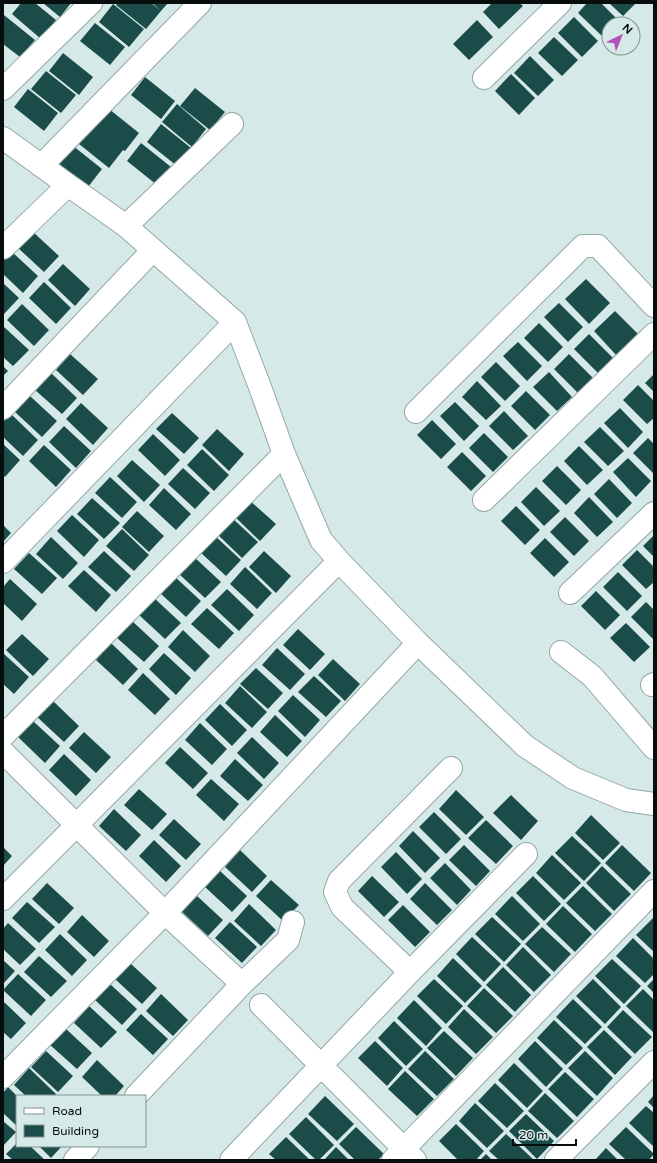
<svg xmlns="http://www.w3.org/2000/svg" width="657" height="1163" viewBox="0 0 657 1163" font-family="'Varela Round',sans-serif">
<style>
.building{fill:#1c4c4a}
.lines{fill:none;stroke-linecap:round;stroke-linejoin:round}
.minor-casing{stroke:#94a7a6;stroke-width:24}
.minor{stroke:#fff;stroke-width:22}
</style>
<rect width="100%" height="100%" fill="#d5eae8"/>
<path class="building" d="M21 3H35L56 20 41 39 12 14Z
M43 3H71L60 17Z
M118 3H151L161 11 146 29 116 5Z
M152 3H168L161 11Z
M492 3H520L523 6 499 29 483 12Z
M587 3H601L618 20 614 24H609V29L602 36 578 13Z
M609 3H636L623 16Z
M113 4 144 29 129 47 99 22Z
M4 15 35 40 20 57 3 44V17Z
M574 17 598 41 582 57 558 33Z
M477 20 493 37 469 60 453 44Z
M95 23 125 47 110 65 80 41Z
M554 37 578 60 562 76 538 53Z
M63 53 93 77 79 95 49 71Z
M530 56 554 80 538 96 514 73Z
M46 71 76 95 61 113 31 89Z
M511 74 535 98 519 115 495 91Z
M145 77 175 101 161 119 131 95Z
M195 88 225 112 210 130 180 106Z
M28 89 58 113 44 131 14 107Z
M177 104 206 129 192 147 162 122Z
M109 109 139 133 125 151 123 150 109 168 79 144 93 126 95 127Z
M161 124 191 148 177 166 147 142Z
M141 143 171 167 157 185 127 161Z
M72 145 102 169 88 187 58 163Z
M32 231 59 256 44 272 17 247Z
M11 251 38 276 23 293 3 274V260Z
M63 264 90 289 75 306 48 280Z
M586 279 610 303 589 324 565 299Z
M44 282 71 308 56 324 29 298Z
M3 283 19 298 4 314 3 313Z
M559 303 583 327 568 342 544 317Z
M22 304 49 330 34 346 7 320Z
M615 311 639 335 617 356 594 331Z
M539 323 563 347 548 362 524 338Z
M3 326 29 350 13 366 3 357Z
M589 334 613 358 598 373 574 349Z
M518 342 542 366 527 381 503 356Z
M70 354 98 379 83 395 56 370Z
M569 354 593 378 578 393 554 369Z
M496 362 520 386 505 401 481 377Z
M3 366 8 371 3 376Z
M50 372 77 398 62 414 34 389Z
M549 372 572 397 557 411 533 387Z
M654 374V392L645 383Z
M477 381 501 406 486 420 462 397Z
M638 385 654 401V418L647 424 623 400Z
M526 391 550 415 535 430 511 406Z
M30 396 57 421 42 437 15 412Z
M455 402 479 426 464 441 440 416Z
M81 403 108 428 93 445 66 419Z
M620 408 643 432 628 448 604 423Z
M504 411 528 436 513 450 489 426Z
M172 413 199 438 184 454 156 429Z
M11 414 38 440 23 456 3 437V422Z
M432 420 456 444 441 459 417 435Z
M64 426 91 451 76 468 49 442Z
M600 427 624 451 608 466 584 442Z
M217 429 244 454 229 471 202 445Z
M484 433 508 457 493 472 469 448Z
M153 434 180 460 165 476 138 450Z
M648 438 654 444V474L633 453Z
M3 444 20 460 5 477 3 475Z
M44 445 71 470 56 487 29 461Z
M579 446 603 470 587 485 564 461Z
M202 449 229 475 214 491 187 465Z
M462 452 486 476 471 491 447 467Z
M628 458 651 481 636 497 613 472Z
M132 460 160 485 144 502 117 476Z
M557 466 581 490 566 505 542 481Z
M183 468 210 493 195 509 168 484Z
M110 477 137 502 122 518 95 493Z
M609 479 632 503 617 518 594 494Z
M536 487 560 511 544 526 521 502Z
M164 488 191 514 176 530 149 505Z
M589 497 613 522 597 537 574 513Z
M92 498 120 523 104 539 77 514Z
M248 499 276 524 260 541 233 515Z
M516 506 540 530 525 545 501 521Z
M137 511 164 536 149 552 122 527Z
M72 515 99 540 84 557 57 531Z
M230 516 258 542 242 558 215 532Z
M565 517 589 541 574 556 550 532Z
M3 525 11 533 3 542Z
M122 529 149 555 134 571 106 546Z
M214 535 241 560 226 576 199 551Z
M654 535V557L643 546Z
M51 537 78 563 63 579 36 554Z
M545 538 569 562 554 577 530 553Z
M637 550 654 567V582L646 589 622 565Z
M104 551 131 576 116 592 88 567Z
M264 551 291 576 276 593 249 567Z
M29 553 57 578 42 594 14 569Z
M193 556 221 582 205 598 178 573Z
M245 567 272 593 257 609 230 584Z
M84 570 111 595 96 612 68 586Z
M618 572 642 596 627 611 603 587Z
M174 576 201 601 186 617 159 592Z
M10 579 37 604 22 621 3 603V587Z
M227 589 254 615 239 631 211 605Z
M596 591 620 615 605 630 581 606Z
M153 597 181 623 165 639 138 614Z
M646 602 654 610V640L631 617Z
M207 608 234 633 219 649 191 624Z
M131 620 159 646 144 662 116 637Z
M626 623 650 647 634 662 610 638Z
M298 629 325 654 310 670 283 645Z
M183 630 210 656 195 672 168 647Z
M22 634 49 659 33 676 6 650Z
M111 643 138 669 123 685 96 660Z
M277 648 305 674 290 690 262 665Z
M3 653 29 677 14 694 3 684Z
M164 653 191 678 176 695 149 669Z
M333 659 360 684 345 701 318 675Z
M256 668 283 693 268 709 240 684Z
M143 673 170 699 155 715 128 690Z
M314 676 341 701 326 717 298 692Z
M240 686 267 712 252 728 225 703Z
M293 695 320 720 305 737 278 711Z
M52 700 79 726 64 742 36 716Z
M220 704 247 730 232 746 205 720Z
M275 715 302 741 287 757 260 732Z
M33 721 60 746 45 763 18 737Z
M200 723 227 749 212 765 185 740Z
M84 732 111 757 96 773 69 748Z
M252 737 279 763 264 779 237 753Z
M180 747 208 773 193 789 165 763Z
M64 754 91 780 76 796 49 770Z
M235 759 263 785 248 801 220 776Z
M211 779 239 804 224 821 196 795Z
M139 789 167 814 152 830 124 805Z
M456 790 484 817 466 835 439 809Z
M511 795 538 821 521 840 493 813Z
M114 809 141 835 126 851 99 826Z
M434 812 461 839 446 854 419 827Z
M591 815 620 843 603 860 575 833Z
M174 819 201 844 186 860 159 835Z
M486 820 513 846 496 864 468 838Z
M413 831 440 858 425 873 399 846Z
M572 836 601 863 584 881 555 853Z
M154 840 181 866 166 882 139 856Z
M464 845 490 871 476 886 449 860Z
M622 845 651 873 634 891 605 863Z
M3 847 12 856 3 866Z
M240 850 267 876 252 892 225 867Z
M396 852 422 879 407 894 381 867Z
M552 855 581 883 564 900 536 873Z
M445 863 471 890 457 905 430 878Z
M602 866 631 894 614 911 586 883Z
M220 871 247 896 232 912 205 887Z
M372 876 399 902 384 917 358 891Z
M533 876 561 904 544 921 516 893Z
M271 880 299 905 283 921 256 896Z
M47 883 74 908 59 924 32 899Z
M425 883 452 910 437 925 410 899Z
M583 886 612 914 595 931 566 903Z
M196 895 223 920 208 936 181 911Z
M512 896 540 924 523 941 495 914Z
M27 902 55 927 39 943 12 918Z
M249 904 276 930 261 946 234 921Z
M403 905 430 932 415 947 388 920Z
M563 906 592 934 575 952 546 924Z
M82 915 109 941 94 957 67 932Z
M492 917 521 944 504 962 475 934Z
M653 918 654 919V952L636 935Z
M230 922 257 947 242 963 215 938Z
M8 923 36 949 20 965 3 949V929Z
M542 927 571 954 554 972 525 944Z
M60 934 87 960 72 976 45 950Z
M472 937 501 964 484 982 456 954Z
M633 938 654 959V974L645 983 616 956Z
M523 947 551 975 534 992 506 965Z
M39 956 67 981 51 997 24 972Z
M453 958 482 986 465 1003 437 976Z
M612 959 641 986 624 1004 595 976Z
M3 960 15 971 3 984Z
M130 963 157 988 142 1004 115 979Z
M503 967 531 995 515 1012 486 985Z
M18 974 46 1000 31 1016 3 990Z
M434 979 463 1006 446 1024 417 996Z
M593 979 621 1007 605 1024 576 996Z
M654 979V993L647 986Z
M110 984 137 1009 122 1025 95 1000Z
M484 988 513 1016 496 1033 467 1006Z
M643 989 654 1000V1033L626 1006Z
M161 994 188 1020 173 1036 146 1011Z
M573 999 602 1027 585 1044 556 1017Z
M414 1000 442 1028 426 1046 397 1018Z
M3 1001 26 1023 11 1039 3 1032Z
M89 1006 117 1032 101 1048 74 1023Z
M464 1009 493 1037 476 1054 448 1027Z
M623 1010 652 1037 635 1054 607 1027Z
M141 1014 168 1039 153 1055 126 1030Z
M554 1020 583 1048 566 1065 537 1038Z
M394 1021 423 1049 406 1066 378 1038Z
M65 1028 92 1053 77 1069 49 1044Z
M604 1030 632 1057 615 1075 587 1047Z
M444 1031 473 1058 456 1076 427 1048Z
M375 1041 403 1068 387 1086 358 1058Z
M535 1041 563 1069 546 1087 518 1059Z
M46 1051 73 1076 58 1092 31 1067Z
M425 1051 454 1079 437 1096 408 1069Z
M585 1051 613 1078 597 1096 568 1068Z
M97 1060 124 1086 115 1096H102L82 1077Z
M514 1063 543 1091 527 1108 498 1080Z
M29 1068 56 1094 54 1096H26L14 1085Z
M405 1071 434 1099 417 1116 388 1089Z
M565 1072 594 1099 577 1117 548 1089Z
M495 1083 524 1111 507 1128 478 1101Z
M8 1087 17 1096V1126L3 1113V1093Z
M545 1093 574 1121 557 1138 528 1111Z
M654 1095V1108L648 1102Z
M325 1096 354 1124 337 1141 308 1114Z
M475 1103 504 1131 487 1148 459 1121Z
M646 1106 654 1113V1147L629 1123Z
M526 1114 554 1141 537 1159 509 1131Z
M306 1117 334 1145 319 1160H316L289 1134Z
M3 1121 16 1132 3 1146Z
M456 1124 484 1151 476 1160H458L439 1141Z
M356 1127 384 1154 378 1160H355L339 1144Z
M626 1127 654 1154 649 1160H626L609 1144Z
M506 1134 534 1160H499L489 1151Z
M286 1137 310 1160H276L269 1154Z
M17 1143V1146H30L45 1160H13L6 1154Z
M39 1146H62L51 1158Z
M336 1147 349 1160H324Z
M606 1148 618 1160H595Z
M486 1154 492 1160H480Z"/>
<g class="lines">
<defs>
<path id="minor" d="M484 78 560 3
M3 89 91 3
M3 138 68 185 126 226 235 322 260 387 284 454 321 540 339 561 418 643 525 746 573 778 626 800 654 804
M41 166 200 3
M126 226 232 124
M3 248 68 185
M3 408 153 250
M416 412 583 246H598L654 306
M484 500 654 334
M3 562 235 322
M570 593 654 513
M561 652 592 676 654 748
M652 685 654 684
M3 736 284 454
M3 752 165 913 242 984
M3 899 339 561
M410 972 342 907 335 892 339 881 451 768
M261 1005 415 1160
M3 1077 165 913 418 643
M136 1096 242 984 288 940 293 922
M75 1160 88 1146
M231 1160 410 972 526 854
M393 1160 654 891
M556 1160 654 1062"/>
</defs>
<use href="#minor" class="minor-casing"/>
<use href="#minor" class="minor"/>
</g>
<rect width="657" height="1163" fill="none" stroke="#070e0d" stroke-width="8"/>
<rect x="16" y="1095" width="130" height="52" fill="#d5eae8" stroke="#839290"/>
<rect x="24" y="1108" width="20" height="6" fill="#ffffff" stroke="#839290"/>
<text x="52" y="1115" font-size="12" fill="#070e0d">Road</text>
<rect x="24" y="1125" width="20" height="12" fill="#1c4c4a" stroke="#839290"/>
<text x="52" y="1135" font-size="12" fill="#070e0d">Building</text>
<g transform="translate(621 36) rotate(43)"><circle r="19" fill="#d5eae8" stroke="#839290"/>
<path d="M0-3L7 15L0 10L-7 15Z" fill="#ae52bc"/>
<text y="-6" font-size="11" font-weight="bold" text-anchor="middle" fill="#070e0d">N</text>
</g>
<path d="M513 1139v6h63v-6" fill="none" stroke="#070e0d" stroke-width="2"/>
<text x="519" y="1139" font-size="12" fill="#070e0d" stroke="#d5eae8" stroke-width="3" paint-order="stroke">20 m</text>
</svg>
